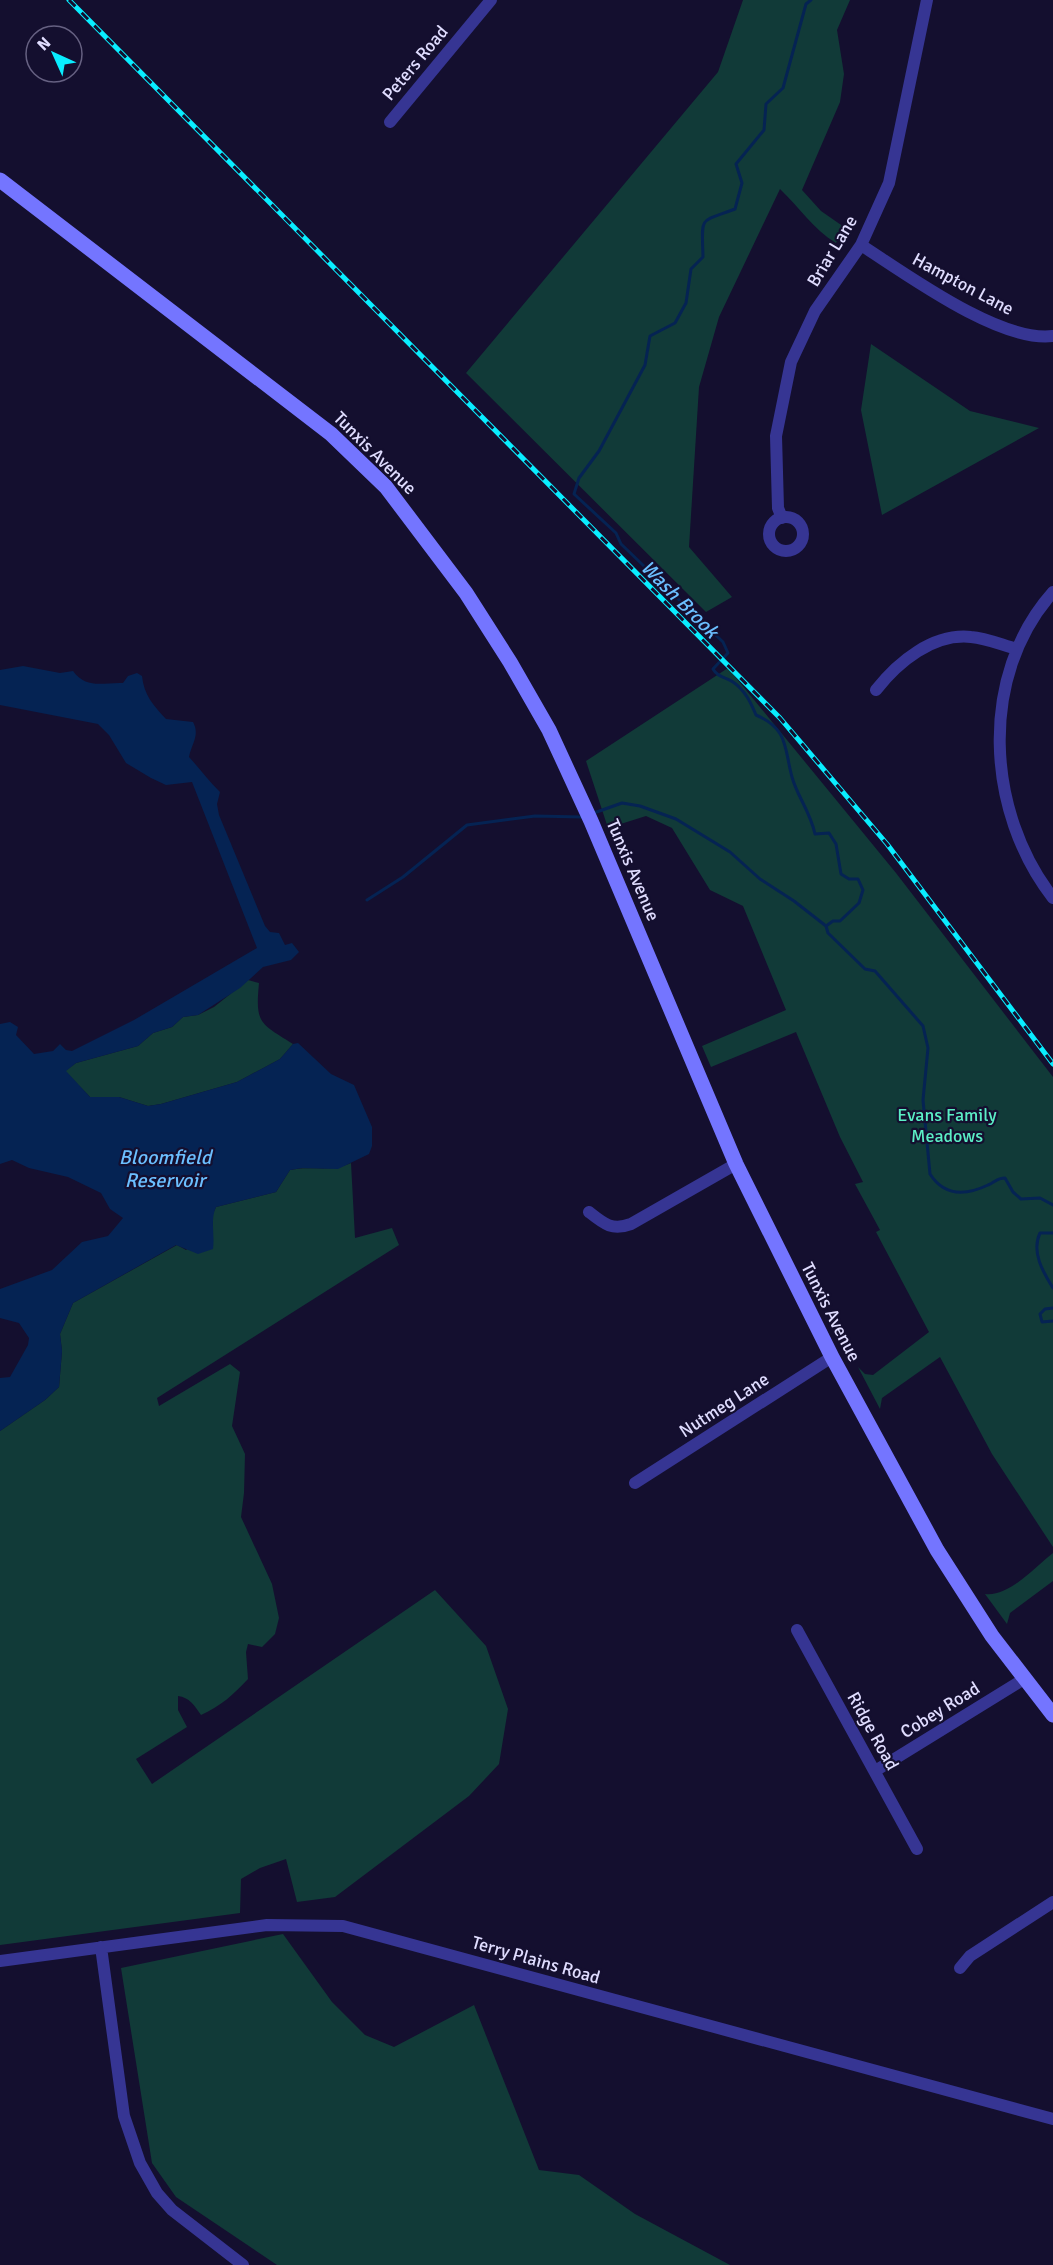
<svg xmlns="http://www.w3.org/2000/svg" width="1053" height="2265" viewBox="0 0 1053 2265" font-family="Signika,sans-serif">
<style>
.green{fill:#113a38}
.water{fill:#052353}
.lines{fill:none;stroke-linecap:round;stroke-linejoin:round}
.stream{stroke:#052353;stroke-width:3}
.street{stroke:#363593;stroke-width:12}
.secondary{stroke:#7475ff;stroke-width:15}
.rail-casing{stroke:#09edff;stroke-width:5}
.rail{stroke:#140f2f;stroke-width:3;stroke-dasharray:9;stroke-linecap:butt}
.labels{text-anchor:middle;stroke-width:4.5;stroke-linejoin:round;paint-order:stroke}
.street-label{font-size:18px;fill:#e0ddff;stroke:#140f2f}
.park-label{font-size:18px;fill:#5beec5;stroke:#140f2f}
.water-label{font-size:20px;font-style:italic;fill:#6bbfff;stroke:#140f2f}
</style>
<rect width="100%" height="100%" fill="#140f2f"/>
<path class="green" d="M743 0H850L837 30 844 74 840 102 802 190 821 211 844 227 836 243C813 229 799 207 780 189L719 317 699 387 689 547 732 597 706 612 466 373 718 72Z
M871 344 970 411 1039 428 882 515 861 410Z
M728 668 896 873 1053 1077V1547L992 1454 940 1357 882 1398 880 1409 858 1367 865 1374 873 1375 929 1332 876 1232 880 1230 855 1184 863 1182 840 1137 796 1032 711 1067 702 1046 786 1010 743 906 710 890 672 828 646 816 608 828 586 761Z
M248 980 259 983C255 1024 260 1023 293 1044L280 1059 237 1082 161 1104 148 1106 119 1097H90L65 1071 76 1063 138 1046 153 1033 172 1027 183 1017 198 1015 214 1007Z
M351 1163 355 1238 392 1228 399 1245 157 1398 159 1406 230 1364 240 1372 232 1426 245 1454 244 1493 241 1517 272 1584 279 1618 275 1634 262 1647 248 1644 246 1652 248 1679C233 1695 221 1706 201 1715 195 1706 189 1697 178 1696V1710L187 1727 136 1759 152 1784 435 1590 486 1646 508 1709 499 1764 469 1796 335 1897 297 1902 286 1859 260 1868 241 1879 240 1913 0 1945V1431L45 1400 59 1387 62 1351 60 1334 73 1303 177 1245 186 1250 213 1228 212 1216 216 1207 276 1192 290 1170C312 1165 330 1173 351 1163Z
M1053 1553V1581L1010 1613 1007 1624 985 1594C1009 1597 1035 1567 1053 1553Z
M283 1934 332 2002 365 2035 394 2047 474 2005 539 2170 579 2175 635 2214 730 2265H277L176 2197 152 2163 121 1968Z"/>
<path class="water" d="M23 666 60 673 73 671C87 690 104 682 123 683L128 676 137 673 142 676C144 695 153 705 166 719L193 722C200 735 192 743 189 757 200 769 208 780 220 792L217 804 219 815 265 926 270 932 279 933 285 945 292 943 299 952 291 960 263 967 240 988 198 1015 183 1017 172 1027 153 1033 138 1046 76 1063 66 1071 90 1097H119L148 1106 161 1104 237 1082 280 1059 293 1044 298 1043 331 1074 354 1085 372 1127V1146L369 1154 338 1169 302 1168 290 1170 276 1192 216 1207C210 1220 215 1235 213 1249L198 1254 176 1245 73 1303 60 1334 62 1351 59 1387 45 1400 0 1431V1378L10 1377 28 1345 29 1338 19 1323 0 1318V1289L52 1270 82 1242 108 1236 123 1218 110 1209 101 1193 68 1177 29 1168 12 1160 0 1164V1024L10 1022 18 1027 16 1035 34 1054 53 1051 60 1044 66 1050 72 1051 134 1020 257 948 192 782 166 785 151 778 126 763 109 735 98 724 0 705V670Z"/>
<g class="lines">
<path class="stream" d="M811 0 806 4 783 88 766 104 764 130 736 164 742 183 735 209C698 223 702 215 703 257L691 269 686 303 675 323 650 336 645 365 599 451 579 478 574 494 616 533 621 544 723 642 728 653 713 669C718 678 726 677 733 682 745 690 751 703 756 715 789 729 784 748 792 777 797 796 810 811 815 834L829 833 836 844 841 874 849 879H858L863 890 859 903 840 921H833L826 926 828 933 865 969 875 971 923 1026 928 1048 923 1100 930 1174C944 1196 965 1196 988 1185 995 1182 997 1178 1005 1178L1013 1192 1021 1199 1040 1198 1053 1205
M591 814 622 803 640 806 676 819 730 852 760 879 794 901 826 926
M367 900 403 877 467 825 535 816 582 817
M1053 1233H1040C1031 1252 1043 1272 1053 1288
M1053 1308 1045 1309 1040 1314 1042 1322 1053 1321"/>
<path class="street" d="M390 122 491 0
M861 245C906 274 1000 343 1053 336
M769 534a17 17 0 1 1 34 0a17 17 0 1 1-34 0Z
M782 518 778 508 776 436 791 362 815 311 861 245 889 183 927 0
M1053 592C978 676 986 812 1053 898
M876 690C898 662 933 633 971 637 986 638 1002 645 1017 649
M589 1212C604 1224 612 1231 631 1224L736 1164
M635 1483 832 1357
M797 1630 917 1849
M875 1771 1024 1679
M101 1947 124 2116 140 2163 157 2193 172 2210 243 2265
M0 1961 267 1925 343 1926 1053 2119
M960 1968 970 1956 1053 1902"/>
<path class="secondary" d="M0 180 331 434 386 487 466 593 510 662 549 730 591 821 736 1164 832 1357 937 1550 992 1636 1053 1715"/>
<defs>
<path id="rail" d="M69 0 780 718 887 844 1053 1064"/>
</defs>
<use href="#rail" class="rail-casing"/>
<use href="#rail" class="rail"/>
</g>
<g class="labels">
<g class="street-label">
<text transform="translate(415 63) rotate(-50)" y="6">Peters Road</text>
<text transform="translate(832 251) rotate(-59)" y="6">Briar Lane</text>
<text transform="translate(963 284) rotate(28)" y="6">Hampton Lane</text>
<text transform="translate(375 453) rotate(45)" y="6">Tunxis Avenue</text>
<text transform="translate(633 870) rotate(67)" y="6">Tunxis Avenue</text>
<text transform="translate(831 1312) rotate(63)" y="6">Tunxis Avenue</text>
<text transform="translate(724 1405) rotate(-33)" y="6">Nutmeg Lane</text>
<text transform="translate(940 1710) rotate(-32)" y="6">Cobey Road</text>
<text transform="translate(873 1731) rotate(61)" y="6">Ridge Road</text>
<text transform="translate(536 1960) rotate(16)" y="6">Terry Plains Road</text>
</g>
<g class="park-label">
<text x="947" y="1121">Evans Family<tspan x="947" dy="21">Meadows</tspan></text>
</g>
<g class="water-label">
<text transform="translate(680 599) rotate(45)" y="7">Wash Brook</text>
<text x="165" y="1164">Bloomfield<tspan x="165" dy="23">Reservoir</tspan></text>
</g>
</g>
<g transform="translate(54 54) rotate(315)"><circle r="28" fill="#140f2f" stroke="#666182" stroke-width="1.5"/>
<path d="M0-4.5L10 22L0 15L-10 22Z" fill="#09edff"/>
<text y="-9" font-size="16" font-weight="bold" text-anchor="middle" fill="#e0ddff">N</text>
</g>
</svg>
